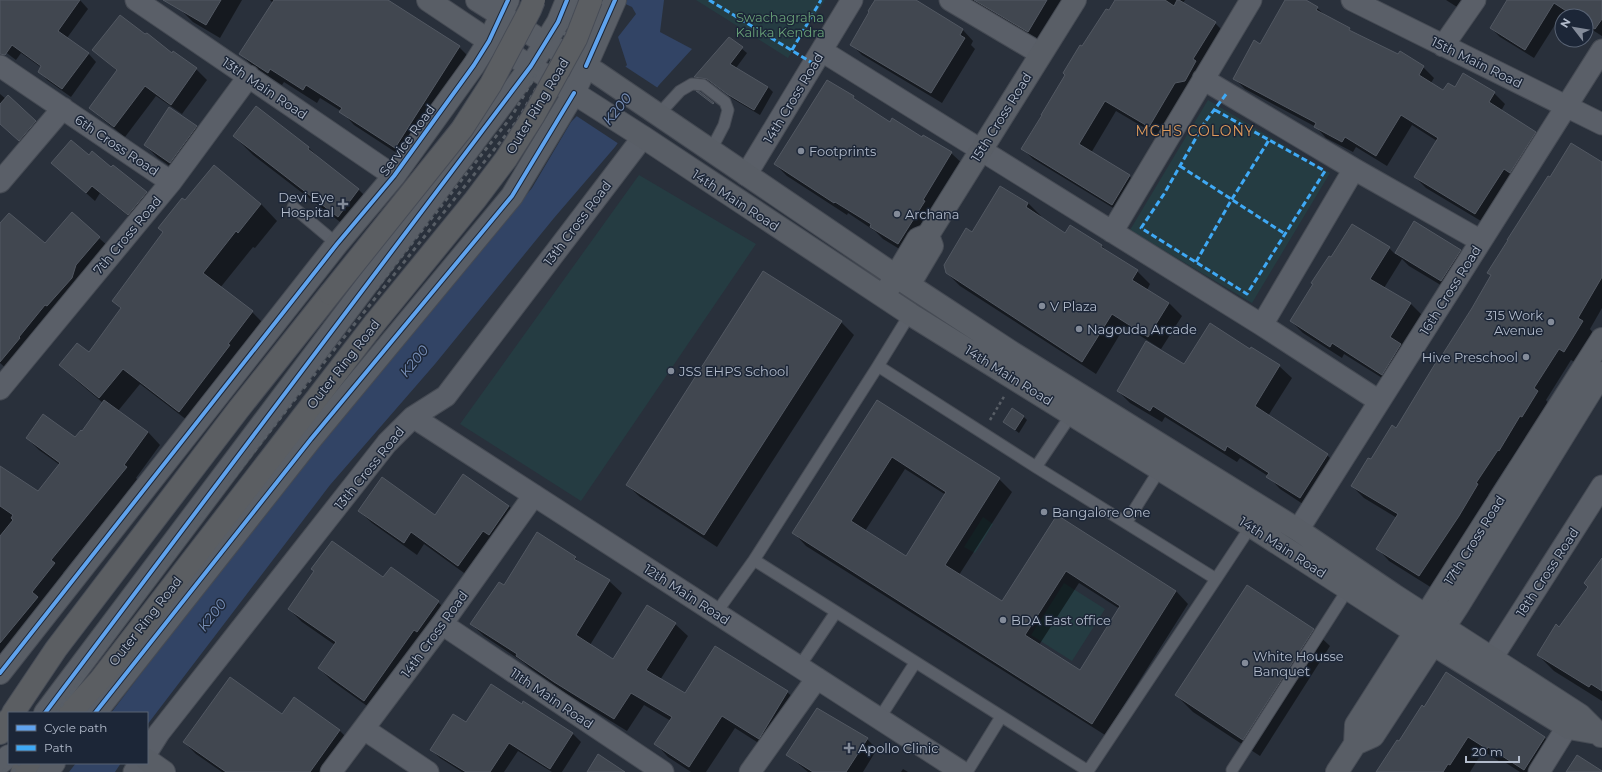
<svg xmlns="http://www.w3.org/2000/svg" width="1602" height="772" viewBox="0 0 1602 772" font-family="Montserrat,sans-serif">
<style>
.green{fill:#253c42}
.water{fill:#324465}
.pier{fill:#29303b}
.shadow{fill:#0007;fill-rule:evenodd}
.building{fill:#414750;stroke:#525862;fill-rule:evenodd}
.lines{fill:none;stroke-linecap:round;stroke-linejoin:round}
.lane-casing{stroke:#464b54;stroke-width:13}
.street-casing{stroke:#464b54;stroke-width:23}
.secondary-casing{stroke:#464b54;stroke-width:24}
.highway-casing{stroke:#474c56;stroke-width:24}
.path{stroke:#585e66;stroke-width:2.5;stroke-dasharray:3 3;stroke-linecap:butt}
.lane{stroke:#5a5f68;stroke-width:11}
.street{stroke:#5a5f68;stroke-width:21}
.secondary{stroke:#595e66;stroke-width:22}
.highway{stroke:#5b5e62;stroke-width:22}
.rail{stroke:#585e66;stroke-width:3;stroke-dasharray:4 4;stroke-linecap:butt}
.highway-bridge-casing{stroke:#474c56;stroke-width:24;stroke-linecap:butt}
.highway-bridge{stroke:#5b5e62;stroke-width:22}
.quiet{stroke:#3fa9f5;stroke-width:3;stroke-dasharray:6 3;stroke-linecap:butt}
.cycleway-casing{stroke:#1c2637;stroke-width:6}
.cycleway{stroke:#60a3ed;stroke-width:4}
.poi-dot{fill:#838b99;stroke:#1c2637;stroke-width:1.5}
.labels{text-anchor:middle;stroke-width:3;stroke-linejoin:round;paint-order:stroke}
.park-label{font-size:13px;fill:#68a077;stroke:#1c2637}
.street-label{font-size:13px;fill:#b3bccc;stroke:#1c2637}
.poi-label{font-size:13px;fill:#b3bccc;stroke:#1c2637;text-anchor:start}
.water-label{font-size:14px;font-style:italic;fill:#788fb7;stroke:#1c2637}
.neighbourhood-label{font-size:14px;letter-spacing:1px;fill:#e19b5a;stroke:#1c2637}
</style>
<rect width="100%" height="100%" fill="#29303b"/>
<path class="green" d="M696 0H825L788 58Z
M1208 100 1330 173 1252 303 1130 230Z
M639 175 756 244 581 501 460 424Z
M983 517 993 524 975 553 964 547Z
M1064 583 1105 609 1072 661 1031 635Z"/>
<path class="water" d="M617 0H664L660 32 692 49 659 85 615 147 554 218 435 364 330 485 147 725V713H111L298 467 532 188 571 122 627 65 618 37 636 14 632 7Z
M76 763H121L115 772H69Z"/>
<path class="pier" d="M623 65 658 88 619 144 575 115Z"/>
<path class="shadow" d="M0 0H80L88 9 67 38 88 53 96 62 71 97 47 80 39 71 42 68 21 53 16 60 0 48Z
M185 0H242L220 38 193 22 180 9Z
M270 0H385L459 47 473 61 409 161 354 125 341 111 320 98 317 103 284 82 282 85 254 67 240 54 273 3Z
M876 0H914L963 30 973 41 971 45 975 49 942 103 862 55 851 44Z
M968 0H1068L1042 45Z
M1116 0H1185L1183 3 1215 23 1226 34 1160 137 1116 111 1091 153 1129 176 1140 187 1123 214 1033 159 1022 148 1083 47Z
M1286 0H1304L1317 8 1326 16 1349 29 1353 33 1423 67 1434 78 1431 83 1444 91 1455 89 1494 93 1505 104 1501 111 1535 133 1546 144 1486 224 1426 188 1415 177 1437 141 1412 125 1387 166 1356 147 1353 152 1326 138 1316 127 1245 89 1234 78 1261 45Z
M1446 0H1461L1457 7Z
M1509 0H1602V36L1586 26V16H1570L1563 12 1534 58 1500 37 1491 28Z
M729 38 747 53 736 68 768 87 773 92 760 115 733 99 713 84 700 82 695 77Z
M94 50 172 54 196 69 207 80 182 114 156 96 125 137 101 118 90 108 117 71Z
M828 81 890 123 951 153 964 165 911 256 883 239 875 231 848 213 847 215 787 176 775 164Z
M0 94 6 99 8 96 45 130 29 149 0 124Z
M256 107 309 148 324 163 359 190 377 208 357 235 253 155 234 136Z
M170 109 197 127 209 140 183 175 158 158 145 145Z
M89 156 111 169 113 166 155 201 137 223 100 193 95 201 52 163Z
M1602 163V308L1590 329 1594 334 1576 363 1571 360 1546 400 1549 404 1534 428 1533 427 1511 462 1510 461 1488 495 1489 496 1432 588 1389 561 1378 549 1397 518 1364 498 1352 486 1396 429 1492 276 1489 273 1551 178Z
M214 166 261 204 277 221 255 248 253 247 220 288 252 312 268 328 196 427 140 384 118 411 148 432 160 445 136 478 138 480 63 573 67 576 0 668V467L38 493 60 465 39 450 27 438 75 439 82 432 103 403 77 381 60 365 89 354 121 309 114 301 185 202Z
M1001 187 1028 203 1041 216 1040 218 1065 234 1070 226 1102 246 1109 254 1137 271 1150 284 1147 290 1169 303 1182 316 1161 349 1125 326 1096 374 960 286 947 273 973 233Z
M72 214 109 247 10 372 0 363V225L45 244Z
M1415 223 1460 251 1473 264 1454 293 1409 266 1402 259 1384 288 1410 303 1423 316 1395 386 1344 354 1342 358 1303 333 1291 321 1352 225 1389 248 1395 254Z
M841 322 854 335 717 547 640 497 627 485Z
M1251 349 1279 366 1292 378 1268 416 1327 455 1339 467 1312 510 1280 489 1268 476 1240 458 1237 462 1165 417 1162 422 1130 403 1118 391 1184 365 1250 350Z
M877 401 999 479 1012 492 959 575 1003 603 1058 516 1176 591 1188 604 1105 735 806 546 794 533ZM905 469 946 495 906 557 865 531ZM1079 583 1120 609 1080 671 1039 645Z
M1023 416 1027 420 1019 433 1004 422Z
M509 506 521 519 471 578 424 544 417 555 372 523 359 511 435 516Z
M575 558 581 564 609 581 622 593 590 645 613 660 675 624 688 636 660 680 686 695 715 647 787 692 800 704 771 751 735 728 706 772H691L668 757 656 744 671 721 644 705 627 731 567 694 530 668 523 662 484 636 471 624 504 586Z
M1602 559V701L1554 671 1538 655 1589 587Z
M438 602 451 615 377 713 332 681 319 668 335 645 302 622 289 609Z
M1313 630 1330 646 1260 756 1193 712 1176 695Z
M1447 674 1545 738 1559 753 1547 772H1520L1503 761 1502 763 1483 751 1470 772H1377L1425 708Z
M294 699 340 731 352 743 331 772H222L196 754 184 742 283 715Z
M524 703 573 734 581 742 562 772H552L518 751 504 772H462L440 758 431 750 466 724 522 705Z
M867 739 877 749 863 772H808L788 755Z
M903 769 908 772H901Z"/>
<path class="building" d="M0 0H80L58 31 89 53 62 89 38 72 41 66 12 45 5 55 0 54Z
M163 0H221L206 25Z
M274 0H388L460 46 395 148 339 112 342 108 306 85 303 90 270 69 268 73 239 54Z
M875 0H916L963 29 960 35 965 38 931 93 850 45 869 12 868 11Z
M974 0H1047L1028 32Z
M1115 0H1165L1174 6 1177 0H1179L1216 22 1193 59 1196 61 1185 81 1175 83 1149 127 1105 101 1079 144 1130 175 1112 205 1021 149 1042 115H1041L1065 75 1063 73 1080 45 1082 46 1106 9 1109 10Z
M1285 0H1306L1318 7 1316 10 1350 28 1349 30 1398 54 1400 51 1424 66 1419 75 1443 90 1448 83 1455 87 1463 73 1495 92 1489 102 1536 132 1510 173 1504 169 1475 214 1414 177 1438 138 1401 115 1376 156 1345 137 1342 142 1314 127 1316 123 1233 79 1254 40 1260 44Z
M1507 0H1602V19L1595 29 1586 24V16H1574L1554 3 1525 50 1490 28Z
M120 15 145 34 147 33 172 53 173 51 197 68 171 105 145 86 114 127 89 108 117 70 92 50Z
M729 37 743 47 730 64 768 87 754 110 727 94 707 79 694 77Z
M827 80 854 96 853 98 890 122 892 118 922 137 923 135 952 152 923 200 925 201 898 244 870 227 871 224 835 202 834 203 774 164Z
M696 91 700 92 714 103 713 104Z
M8 95 36 121 19 141 0 124V104Z
M256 106 309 147 308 149 359 189 338 217 233 136Z
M169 107 197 126 170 163 144 145Z
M71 140 89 155 92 151 111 167 113 165 147 192 128 215 92 186 86 193 51 163Z
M1571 143 1602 162V277L1578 318 1583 321 1564 352 1559 349 1534 388 1538 391 1522 417 1520 416 1499 451 1498 450 1476 483 1478 484 1459 516 1419 576 1376 549 1398 514 1351 486 1368 458 1371 459 1392 425 1396 428 1438 359 1439 360 1472 308 1491 275 1487 273 1508 240H1507L1548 176 1550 177Z
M214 165 261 204 238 233 236 231 203 273 253 311 228 344 230 345 179 412 123 369 99 398 59 365 77 343 89 352 121 308 112 301 163 232 158 228 182 198 185 200Z
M1000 186 1028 203 1026 207 1065 233 1070 225 1102 245 1101 247 1138 270 1132 280 1169 303 1148 337 1112 314 1082 362 946 273 944 265 966 228 972 232Z
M72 212 100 237 76 265 72 278 47 306 45 305 19 337 20 338 0 362V223L9 213 45 243Z
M1414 221 1461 250 1441 281 1395 253Z
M1352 224 1390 247 1370 279 1411 303 1390 337 1401 344 1382 375 1332 343 1330 347 1290 321 1313 284 1311 283 1329 256 1331 257Z
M763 271 842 321 704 535 626 485Z
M1210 323 1250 349 1251 347 1280 365 1255 406 1328 454 1300 498 1266 477 1269 473 1227 446 1225 451 1153 406 1150 411 1117 391 1146 341 1184 364Z
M104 400 148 432 124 465 127 467 51 560 55 563 32 592 38 597 0 643V536L13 520 11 518 13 515 0 506V466L38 491 60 463 26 438 43 414 75 437 81 430 82 431Z
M877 400 1000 478 945 565 1002 601 1057 515 1176 591 1092 724 792 533ZM892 457 946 492 906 556 851 521ZM1066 571 1120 606 1080 670 1025 635Z
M1012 408 1024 416 1015 430 1003 422Z
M463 474 509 506 489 535 483 531 458 566 411 532 404 543 358 511 382 477 435 515Z
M537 532 576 557 574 559 610 580 576 635 613 659 647 605 676 623 646 670 685 693 715 646 788 691 759 739 722 716 689 767 654 744 672 717 631 693 614 719 554 682 516 656 517 654 470 624 499 582 504 585Z
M332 541 383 577 391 567 439 601 417 632 414 630 364 701 318 668 336 642 288 609 314 571 311 569Z
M1602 558V691L1591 684 1589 687 1537 655 1556 624 1559 627 1588 587 1584 583Z
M1247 585 1314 629 1243 740 1175 695Z
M1446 672 1545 737 1524 770 1488 747 1487 749 1468 737 1450 765 1448 764 1443 772H1376L1397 740 1399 741 1422 705 1424 707Z
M230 677 282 714 294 697 340 730 310 772H226L183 742Z
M491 684 522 704 523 701 573 733 550 769 509 743 490 772H466L430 750 453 714 466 722Z
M817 708 868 738 846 772H813L786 755Z
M598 754 625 772H587Z
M1577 755 1602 771V772H1566Z"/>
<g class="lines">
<defs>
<path id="lane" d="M659 114 680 91 692 84 703 85 725 102 728 110 724 125 711 150
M293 207 337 244
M878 366 1036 467 1216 579 1088 771 754 560Z
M878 366 910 314
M1036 467 1071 415
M1126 523 1160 469
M1216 579 1251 526
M716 613 754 560
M799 667 836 612
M879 719 915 663
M1232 770 1348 589
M967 772 1001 717"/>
<path id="street" d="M136 0 394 176
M950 0 1041 54
M1352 0 1602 124
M1443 46 1475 0
M822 51 1262 325 1379 401
M0 66 171 182
M1203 79 1354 169 1481 241
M746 175 852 0
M0 182 63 108
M1112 232 1251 0
M1262 325 1354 169
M0 389 171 182 249 76
M413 417 962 772
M1298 530 1602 50
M442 624 663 772
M1492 658 1602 486
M364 729 428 772
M147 752 159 733 387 443 413 417 446 396 643 137
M134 772 140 763
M331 772 442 624 534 495
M750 772 817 678
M1539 772 1567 727"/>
<path id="secondary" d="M428 0 489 41 574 93 643 137 910 314 1251 526 1447 653 1569 728 1597 733
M477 0 545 43 597 73 909 285 1011 352 1298 530 1394 595 1580 715 1601 736
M910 283 932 246 928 235
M888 289 918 239 928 235 1075 0
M0 673 337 244 394 176 474 65 489 41 508 0
M45 713 531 66 558 22 567 0
M95 713 311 439 512 196 574 93 615 0
M1355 744 1373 736 1458 606 1602 373
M147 760 164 772
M0 763 9 756
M47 772 54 763
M1337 772 1355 744 1356 725 1602 339"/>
<path id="highway" d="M13 713 56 649 238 410 330 294
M70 713 100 680 374 324
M0 733 9 719
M22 772 29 763"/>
</defs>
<use href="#lane" class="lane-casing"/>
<use href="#street" class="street-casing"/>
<use href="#secondary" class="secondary-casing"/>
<use href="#highway" class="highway-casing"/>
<path class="path" d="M990 420 1005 395"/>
<use href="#lane" class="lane"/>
<use href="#street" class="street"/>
<use href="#secondary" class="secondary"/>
<use href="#highway" class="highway"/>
<path class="rail" d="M376 289 512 116 536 74 559 21 566 0
M46 713 114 621 208 502
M56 713C203 511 361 316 517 121 541 81 563 44 578 0
M3 772 9 763
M13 772 20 763"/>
<defs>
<path id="highway-bridge" d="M330 294 462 129 491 84 530 10 534 0
M374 324 475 200 506 159 534 115 576 39 591 0"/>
</defs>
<use href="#highway-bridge" class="highway-bridge-casing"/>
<use href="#highway-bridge" class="highway-bridge"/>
<path class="quiet" d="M709 0 814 64
M792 50 821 0
M1215 110 1325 171 1247 294 1141 228 1164 194 1205 122 1227 93
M1180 166 1285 234
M1196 262 1232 199 1269 140"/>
<defs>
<path id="cycleway" d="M586 66 615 0
M0 673 337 244 394 176 474 65 489 41 508 0
M45 713 531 66 558 22 567 0
M95 713 311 439 512 196 574 93"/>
</defs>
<use href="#cycleway" class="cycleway-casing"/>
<use href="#cycleway" class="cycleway"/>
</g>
<g class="poi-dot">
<circle cx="801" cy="151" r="4"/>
<path d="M341 198h4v4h4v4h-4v4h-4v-4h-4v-4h4z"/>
<circle cx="897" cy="214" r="4"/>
<circle cx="1042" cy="306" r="4"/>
<circle cx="1551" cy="322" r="4"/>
<circle cx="1079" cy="329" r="4"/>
<circle cx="1526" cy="357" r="4"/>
<circle cx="671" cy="371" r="4"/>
<circle cx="1044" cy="512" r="4"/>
<circle cx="1003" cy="620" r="4"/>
<circle cx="1245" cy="663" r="4"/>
<path d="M847 742h4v4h4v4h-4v4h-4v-4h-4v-4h4z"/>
</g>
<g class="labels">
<g class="park-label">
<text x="780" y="22">Swachagraha<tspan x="780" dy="15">Kalika Kendra</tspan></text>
</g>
<g class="street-label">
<text transform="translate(1477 62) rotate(26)" y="5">15th Main Road</text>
<text transform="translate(265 88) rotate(34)" y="5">13th Main Road</text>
<text transform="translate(793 98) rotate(-59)" y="5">14th Cross Road</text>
<text transform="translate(537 106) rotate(-59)" y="5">Outer Ring Road</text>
<text transform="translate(1001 117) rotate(-58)" y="5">15th Cross Road</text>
<text transform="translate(407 140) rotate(-54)" y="5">Service Road</text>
<text transform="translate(117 145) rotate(34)" y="5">6th Cross Road</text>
<text transform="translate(736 200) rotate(33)" y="5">14th Main Road</text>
<text transform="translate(577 223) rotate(-53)" y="5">13th Cross Road</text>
<text transform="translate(127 235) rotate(-50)" y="5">7th Cross Road</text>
<text transform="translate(1450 290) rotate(-58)" y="5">16th Cross Road</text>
<text transform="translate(343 364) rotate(-52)" y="5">Outer Ring Road</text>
<text transform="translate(1009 375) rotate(32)" y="5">14th Main Road</text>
<text transform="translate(369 468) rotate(-51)" y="5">13th Cross Road</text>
<text transform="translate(1474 540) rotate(-58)" y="5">17th Cross Road</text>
<text transform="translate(1283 547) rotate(33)" y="5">14th Main Road</text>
<text transform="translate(1547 572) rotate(-57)" y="5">18th Cross Road</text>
<text transform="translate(687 594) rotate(33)" y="5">12th Main Road</text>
<text transform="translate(145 621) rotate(-52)" y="5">Outer Ring Road</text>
<text transform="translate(434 634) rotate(-54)" y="5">14th Cross Road</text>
<text transform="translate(552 698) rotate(34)" y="5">11th Main Road</text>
</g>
<g class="poi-label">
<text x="809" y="156">Footprints</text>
<text x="334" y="202" text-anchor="end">Devi Eye<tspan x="334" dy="15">Hospital</tspan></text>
<text x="905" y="219">Archana</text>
<text x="1050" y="311">V Plaza</text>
<text x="1543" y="320" text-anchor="end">315 Work<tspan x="1543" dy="15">Avenue</tspan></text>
<text x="1087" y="334">Nagouda Arcade</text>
<text x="1518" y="362" text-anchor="end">Hive Preschool</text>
<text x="679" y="376">JSS EHPS School</text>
<text x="1052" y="517">Bangalore One</text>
<text x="1011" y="625">BDA East office</text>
<text x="1253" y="661">White Housse<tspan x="1253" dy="15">Banquet</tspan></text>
<text x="858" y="753">Apollo Clinic</text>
</g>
<g class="water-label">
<text transform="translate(617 109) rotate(-51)" y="5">K200</text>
<text transform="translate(414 361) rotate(-51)" y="5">K200</text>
<text transform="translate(212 615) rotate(-52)" y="5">K200</text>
</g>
<g class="neighbourhood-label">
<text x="1195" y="136">MCHS COLONY</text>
</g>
</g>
<rect x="8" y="712" width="140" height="52" fill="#1c2637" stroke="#586273"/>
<rect x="16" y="725" width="20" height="6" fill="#60a3ed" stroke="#586273"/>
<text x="44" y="732" font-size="12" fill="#b3bccc">Cycle path</text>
<rect x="16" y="745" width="20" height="6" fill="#3fa9f5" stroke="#586273"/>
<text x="44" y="752" font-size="12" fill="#b3bccc">Path</text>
<g transform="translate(1574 28) rotate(301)"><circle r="19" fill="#1c2637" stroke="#586273"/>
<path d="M0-3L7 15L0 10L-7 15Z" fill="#838b99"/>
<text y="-6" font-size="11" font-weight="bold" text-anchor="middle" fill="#b3bccc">N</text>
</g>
<path d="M1466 756v6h53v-6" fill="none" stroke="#b3bccc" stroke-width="2"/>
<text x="1472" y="756" font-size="12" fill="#b3bccc" stroke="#1c2637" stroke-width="3" paint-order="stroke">20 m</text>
</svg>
